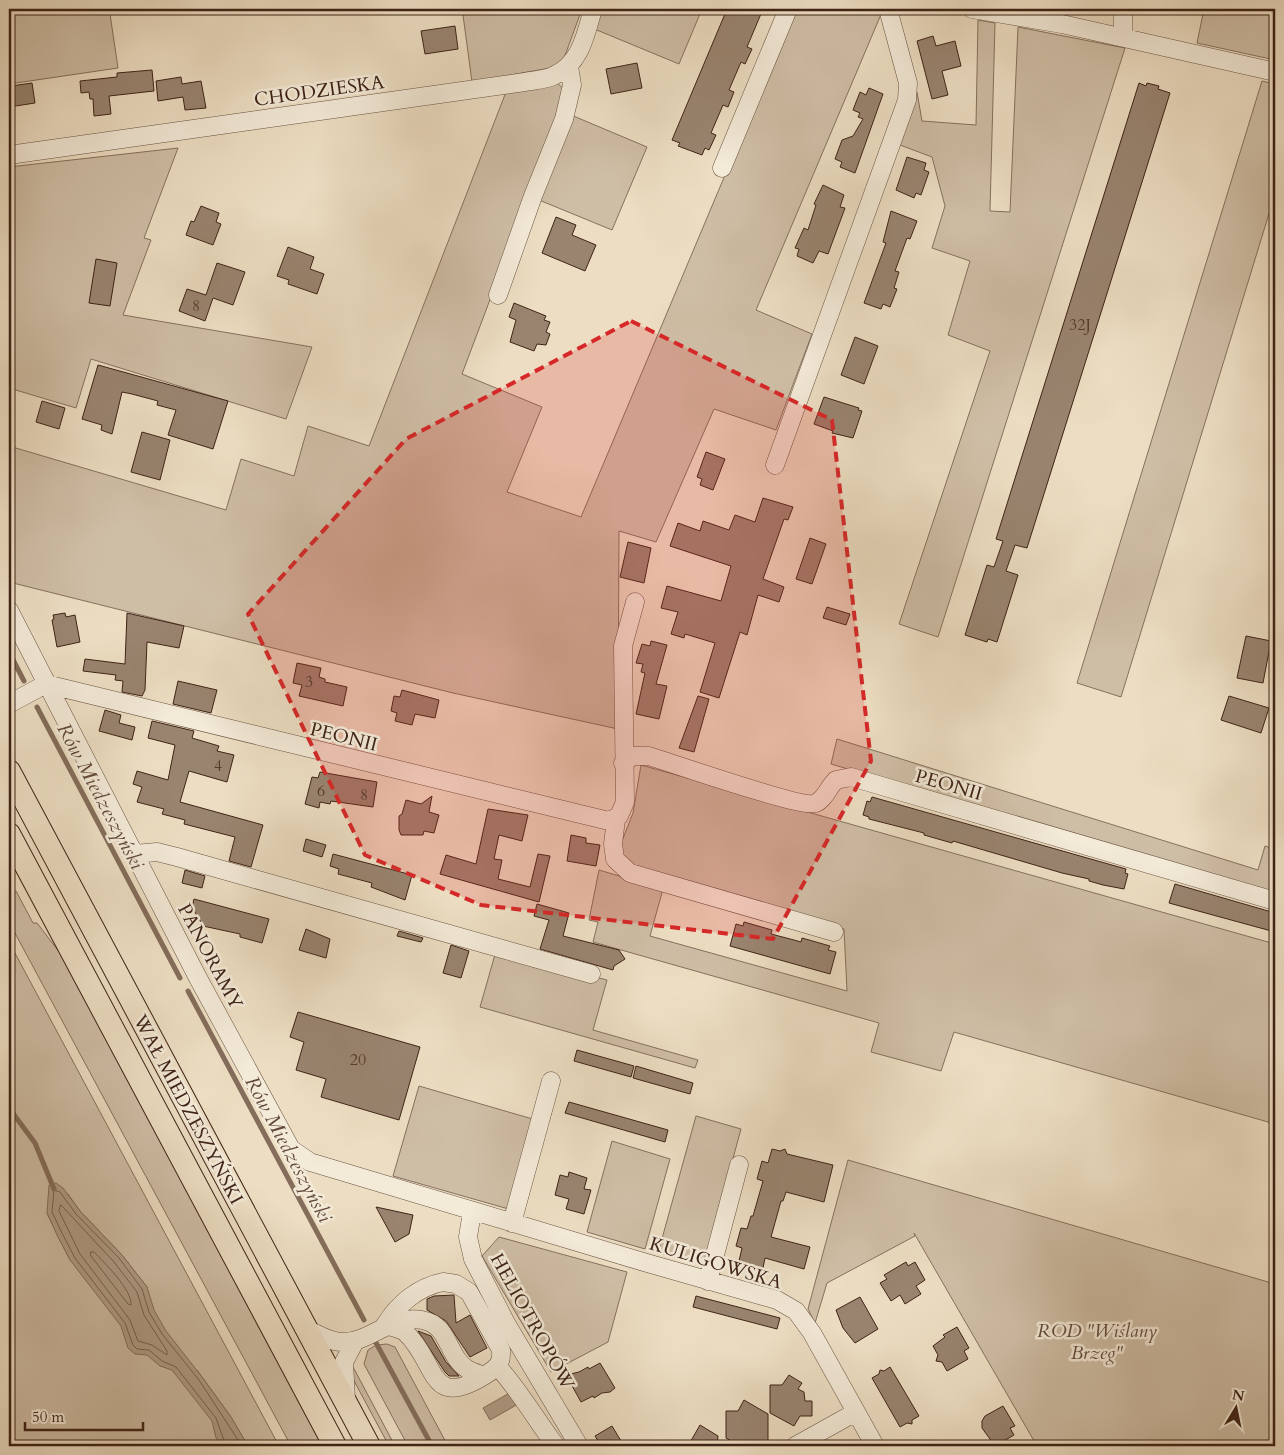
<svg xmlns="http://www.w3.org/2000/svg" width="1284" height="1455" viewBox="0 0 1284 1455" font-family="Cardo,serif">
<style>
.green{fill:#cfbea6;stroke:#86705e;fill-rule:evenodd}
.water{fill:#b29e89;stroke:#846d5b}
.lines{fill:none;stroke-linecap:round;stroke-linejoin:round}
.shore{stroke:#786050;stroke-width:1}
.stream{stroke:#846d5b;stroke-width:5}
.building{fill:#998470;stroke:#3e2317}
.minor-casing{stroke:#6a5242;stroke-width:19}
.major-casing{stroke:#3e2317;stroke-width:24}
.minor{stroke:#f3ead8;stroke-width:18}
.major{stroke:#eddec3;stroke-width:22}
.marked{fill:#d62828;fill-opacity:0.2;stroke:#d62828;stroke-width:4;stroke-dasharray:10 6;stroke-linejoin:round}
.labels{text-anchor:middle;stroke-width:5;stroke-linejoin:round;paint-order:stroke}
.number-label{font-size:16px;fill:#553b2d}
.street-label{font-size:19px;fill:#3e2317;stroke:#f3ead8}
.park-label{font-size:19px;font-style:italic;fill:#624a3b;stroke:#f3ead8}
.water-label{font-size:20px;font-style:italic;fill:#614839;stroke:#f3ead8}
</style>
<rect width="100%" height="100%" fill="#eddec3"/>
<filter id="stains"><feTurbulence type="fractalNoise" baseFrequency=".004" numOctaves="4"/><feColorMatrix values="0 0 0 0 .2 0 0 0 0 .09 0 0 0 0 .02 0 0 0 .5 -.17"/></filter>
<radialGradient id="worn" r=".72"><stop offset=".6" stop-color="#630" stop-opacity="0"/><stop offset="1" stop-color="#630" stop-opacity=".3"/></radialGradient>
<path class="green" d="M9 9H141L110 14 118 68 9 84Z
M505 9H582L563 61 555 67 472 82 463 15Z
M600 9H702L679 64 592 28Z
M795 9H881L882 12 756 310 812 334 776 430 714 409 656 542 619 531 618 729 453 693 9 582V446L226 510 241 459 294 476 308 426 369 446 506 92 557 83 566 91 564 103 462 374 542 407 507 492 581 517Z
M1204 9H1275V60L1197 43Z
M978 20 995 23 990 211 1010 212 1018 27 1125 48 938 637 899 624 990 351 948 335 970 261 932 248 945 206 932 157 900 145 917 92 922 121 976 125Z
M1262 81 1275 84V194L1121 697 1077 683Z
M571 115 647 147 612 230 539 200Z
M178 148 144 238 151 240 123 315 312 347 286 419 91 359 76 408 9 388V167Z
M837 739 1258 870 1265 846 1275 849V895L831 764Z
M641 765 1275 944V1124L954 1032 941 1071 871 1052 879 1023 593 942 598 922 589 920 599 870 663 889 650 936 847 991 844 929 629 869 618 851 633 813Z
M9 886 12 893 16 891 33 923H37L60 953 324 1446H291L9 922Z
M9 942 279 1446H248L231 1417 197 1370 232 1446H9ZM68 1194 80 1211 122 1255 147 1287 152 1322 70 1260 47 1213Z
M496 951 607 980 593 1030 698 1060 695 1068 480 1007Z
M419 1086 536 1120 512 1210 393 1176Z
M696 1116 741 1129 704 1265 658 1253Z
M612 1141 670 1159 645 1249 587 1232Z
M848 1160 1275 1284V1446H1037L914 1233 915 1236 827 1283 815 1323 808 1309Z
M499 1237 627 1272 608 1342 551 1372 482 1256Z
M387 1344 395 1347 448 1446H408L364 1364 368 1350 376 1345Z
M352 1365 395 1446H389L352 1377Z"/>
<path class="water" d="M56 1183 63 1188 80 1211 122 1255 147 1287 154 1310 166 1331 202 1377 231 1417 248 1446H223L216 1438 212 1421 172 1370 160 1366 147 1355 135 1354 128 1348 121 1326 70 1260 57 1235 47 1213 49 1185Z
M513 1391 520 1403 490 1420 483 1408Z"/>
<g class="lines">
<path class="shore" d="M61 1205 114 1262 137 1292 144 1315 167 1351V1355L152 1345 138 1341 130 1320 80 1254 59 1211Z
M91 1252H94C104 1262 133 1291 131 1305L128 1304 91 1256Z
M226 1446 216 1418 176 1367 162 1361 149 1350 137 1349 133 1345 125 1323 75 1258 62 1233 52 1212 54 1190 60 1192 76 1214 119 1258 142 1289 149 1312 162 1334 199 1380 242 1446"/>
<path class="stream" d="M9 652 24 681
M37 707 180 978
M188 991 364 1320
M9 1108 35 1143 54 1189
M375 1341 432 1446"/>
</g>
<path class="building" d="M727 9H763L747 47 752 49 745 64 741 62 729 90 734 92 728 107 723 105 711 133 716 135 709 150 705 148 702 155 678 146 680 143 672 140Z
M455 26 458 49 425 54 421 31Z
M933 36 936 46 955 41 961 66 942 71 948 95 932 99 917 41Z
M637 63 642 88 611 94 606 69Z
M152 70 154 91 109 96 111 114 94 116 93 99H90L89 92 81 93 80 81 117 77V73Z
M181 77 182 84 201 81 206 108 185 110 183 97 158 101 156 81Z
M32 83 35 103 9 107 11 86Z
M1139 83 1146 86 1147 83 1159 86 1158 89 1170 93 1027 548 1015 545 1007 568 1006 571 1018 575 997 642 988 639 987 642 965 635 987 565 994 567 1002 544 1003 541 996 539Z
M869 88 883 94 855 173 840 167 842 162 835 159 842 140 853 136 863 119 858 117 860 113 853 110 860 92 866 95Z
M907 157 926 163 924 170 929 172 921 195 916 193 914 198 896 190Z
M823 185 844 195 840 207 845 208 828 254 819 251 813 263 797 256 799 249 795 248 804 228 808 230 816 205 814 204Z
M201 206 219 213 216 222 221 224 213 245 186 235 191 221 194 222Z
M891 211 917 221 910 239 907 238 895 271 899 272 894 288 897 289 890 307 883 304 881 309 864 303 886 243 883 242Z
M556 217 576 225 572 235 596 245 585 271 542 253Z
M288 247 314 257 310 269 324 274 317 294 288 284 289 280 277 276Z
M96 259 117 263 110 306 89 303Z
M217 263 245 272 233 305 213 298 205 321 179 311 187 289 206 295Z
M514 303 546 316 544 320 550 322 546 332 550 334 546 345 537 344 534 351 510 342 516 320 509 317Z
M855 337 878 346 864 384 841 375Z
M98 365 228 401 213 449 168 435 176 410 157 405 158 401 132 394 122 392 112 434 101 430 102 425 82 419Z
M824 397 859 408 858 410 862 411 853 438 832 433 833 431 814 424Z
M42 401 65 408 59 429 36 422Z
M142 432 170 440 160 480 131 472Z
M706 452 725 459 713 490 700 485 702 479 697 477Z
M763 498 793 507 788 520 784 519 763 579 784 587 779 602 758 595 747 635 740 632 719 698 700 692 715 643 685 634 684 638 671 634 678 612 661 608 667 586 721 601 731 566 670 546 678 523 700 531 703 521 729 530 735 515 755 522Z
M810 538 826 544 812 584 796 579Z
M628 542 651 548 644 583 620 577Z
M827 607 850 614 846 625 823 618Z
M65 613 66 617 75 615 80 642 57 647 52 620 54 619 53 615Z
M127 613 184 626 179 648 147 642 145 690 142 696 122 692 123 681 115 680 116 675 83 671 85 659 125 664Z
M1246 636 1271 641 1263 683 1237 678Z
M651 641 667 645 656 684 667 686 659 719 636 714 645 673 641 672 643 664 636 663 642 644 650 646Z
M297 663 321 668 319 677 325 679V682L347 687 343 706 299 696 302 685 293 683Z
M178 681 217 690 211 713 173 704Z
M402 690 439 700 435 718 415 714 412 725 395 721 397 713 391 711 394 696 400 697Z
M698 696 709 699 694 752 679 748Z
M1229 696 1269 708 1261 733 1221 720Z
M105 710 121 715 119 723 135 727 132 740 99 731Z
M152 721 194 731 192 738 219 746 217 751 234 755 227 782 189 771 180 802 263 825 251 867 229 861 235 837 184 824 185 820 162 814 164 809 137 802 142 787 133 784 137 771 168 780 175 745 148 738Z
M320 772 377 782 373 807 331 801 330 804 320 802 319 808 305 804 312 777 318 778Z
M432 796 429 812 439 815 434 833 424 831 423 835H401L399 830V816L402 814 406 800 421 804Z
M872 797 1126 869 1125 873 1128 874 1124 889 1103 885 1089 881V879L1062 873 953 841 952 843 924 835V833L869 819V817L863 815 867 801 870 802Z
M488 809 528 815 522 841 499 835 494 859 502 860 498 879 530 887 538 854 550 856 539 902 440 874 446 855 476 864Z
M571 835 586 838V843L600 845 596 866 567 861Z
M306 839 326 845 322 857 303 851Z
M333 854 412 875 405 900 371 887 372 883 338 874 339 869 330 866Z
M185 870 205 876 202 888 182 883Z
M1175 884 1275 913V932L1169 903Z
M194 899 269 919 262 943 240 937V934L203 926 192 907Z
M537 904 569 913 563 936 619 950 625 959 614 966 613 970 540 949 549 920 534 916Z
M744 922 772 930 771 934 794 940 801 942 802 938 830 946 828 950 836 952 830 974 730 946 736 924 743 926Z
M306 929 330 939 326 958 299 950Z
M399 931 423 938 421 942 397 936Z
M451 945 469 951 461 978 443 973Z
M298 1012 420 1047 399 1120 321 1097 326 1079 296 1070 304 1042 290 1037Z
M577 1050 634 1066 631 1077 574 1061Z
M636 1066 693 1083 690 1094 633 1078Z
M569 1102 668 1130 665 1142 565 1113Z
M772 1149 780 1151 785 1149 787 1154 833 1165 824 1202 786 1192 783 1201H781L771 1237 810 1247 804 1269 765 1258 763 1268 754 1266 749 1268 747 1263 739 1261 742 1248 736 1246 741 1228 747 1229 751 1216H753L763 1181 757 1179 762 1161 768 1163Z
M569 1172 587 1178 584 1189 591 1190 584 1214 566 1209 569 1199 555 1195 560 1175 568 1177Z
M376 1207 413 1215 409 1234 395 1242Z
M906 1262 908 1266 915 1262 925 1280 916 1286 921 1294 905 1304 900 1295 891 1301 880 1283 887 1279 884 1275Z
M454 1295 456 1323 470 1315 487 1348 470 1357 446 1321 427 1310V1299L434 1296Z
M696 1296 780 1318 777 1329 693 1307Z
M860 1297 878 1329 855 1343 843 1328 836 1310Z
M957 1327 969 1348 964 1351 968 1359 947 1371 942 1362 936 1361 938 1355 933 1346 945 1337 943 1335Z
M418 1331 431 1336 446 1362 459 1376H449L445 1372Z
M600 1363 615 1388 610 1392 602 1393 594 1398 593 1396 581 1402 566 1375 579 1372 588 1367 589 1369Z
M890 1367 919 1416 912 1420V1424L907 1423 900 1427 872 1378 879 1374 880 1370 884 1371Z
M789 1375 802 1383 798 1389 804 1392 805 1401H812V1416H800L794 1426 770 1413V1385H782Z
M744 1400 768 1414V1441L755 1442 753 1446H740L726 1438V1411H738Z
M1003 1406 1015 1426 1010 1428 1014 1435 995 1446 982 1428V1421L985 1416Z
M700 1425 718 1436 717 1446H688Z
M612 1426 624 1446H601L595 1436Z"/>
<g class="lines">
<defs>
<path id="minor" d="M972 9 1062 24 1275 72
M1123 9V37
M9 155 525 82C534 80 547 80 555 75 581 63 586 33 593 9
M722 168 788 9
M498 295 533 196 564 119 572 85 569 66
M775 465 907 100 908 83 888 9
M9 610 198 978 291 1149 310 1162 647 1263 777 1300 796 1311 812 1333 875 1446
M9 704 46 684 609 821 619 816 625 802 623 646 635 602
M623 763 633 756H649C671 763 804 809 816 803 825 799 829 786 836 780L851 777 1275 901
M616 819 613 844 615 859 630 873 834 932
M135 854 157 852 177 857 591 974
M472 1212 468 1237 473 1259 506 1323 579 1446
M512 1223 551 1081
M708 1281 739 1165
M443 1282 456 1284 469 1292 501 1350C502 1363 498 1367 487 1374 428 1412 438 1363 406 1333 402 1329 391 1327 385 1325 398 1304 418 1287 443 1282Z
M306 1329C318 1334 330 1342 342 1342 371 1343 390 1314 422 1320 450 1325 446 1355 467 1369 472 1372 479 1374 484 1376
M498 1367C520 1391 536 1420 556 1446
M346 1400 344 1362 355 1341
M795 1446 856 1412"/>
<path id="major" d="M9 771 369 1446
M9 834 335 1446"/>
</defs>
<use href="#minor" class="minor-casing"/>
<use href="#major" class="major-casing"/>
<use href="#minor" class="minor"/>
<use href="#major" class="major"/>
</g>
<path class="marked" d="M631 321 832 420 871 761 773 939 481 905 365 855 248 614 406 439Z"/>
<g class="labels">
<g class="number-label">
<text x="196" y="311">8</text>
<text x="1080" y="330">32J</text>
<text x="309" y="687">3</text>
<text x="218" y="771">4</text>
<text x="321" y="796">6</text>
<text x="364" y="800">8</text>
<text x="358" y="1065">20</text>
</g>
<g class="street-label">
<text transform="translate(319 90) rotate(-8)" y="7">CHODZIESKA</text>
<text transform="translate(344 736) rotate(14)" y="7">PEONII</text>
<text transform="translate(949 784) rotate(16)" y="7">PEONII</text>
<text transform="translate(211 956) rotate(62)" y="7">PANORAMY</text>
<text transform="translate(189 1109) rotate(62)" y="7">WAŁ MIEDZESZYŃSKI</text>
<text transform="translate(716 1262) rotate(17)" y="7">KULIGOWSKA</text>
<text transform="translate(533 1321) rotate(61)" y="7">HELIOTROPÓW</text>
</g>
<g class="park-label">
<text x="1097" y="1337">ROD "Wiślany<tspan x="1097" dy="22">Brzeg"</tspan></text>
</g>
<g class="water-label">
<text transform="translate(101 796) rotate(62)" y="7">Rów Miedzeszyński</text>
<text transform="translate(289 1149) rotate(62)" y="7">Rów Miedzeszyński</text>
</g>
</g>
<rect width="1284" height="1455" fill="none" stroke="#eddec3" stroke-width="30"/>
<rect x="10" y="10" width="1264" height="1435" fill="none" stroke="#3e2317" stroke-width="2.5"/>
<rect x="15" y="15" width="1254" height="1425" fill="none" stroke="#3e2317"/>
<g transform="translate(1236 1408) rotate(10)" stroke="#f3ead8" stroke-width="4" paint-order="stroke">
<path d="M0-4L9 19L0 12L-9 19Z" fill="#3e2317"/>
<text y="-8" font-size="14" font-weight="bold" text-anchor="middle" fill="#3e2317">N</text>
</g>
<path d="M25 1422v8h118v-8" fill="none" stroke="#3e2317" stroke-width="2.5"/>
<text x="32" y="1422" font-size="15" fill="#3e2317" stroke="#f3ead8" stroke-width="4" paint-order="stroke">50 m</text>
<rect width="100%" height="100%" filter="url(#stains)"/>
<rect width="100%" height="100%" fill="url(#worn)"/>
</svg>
